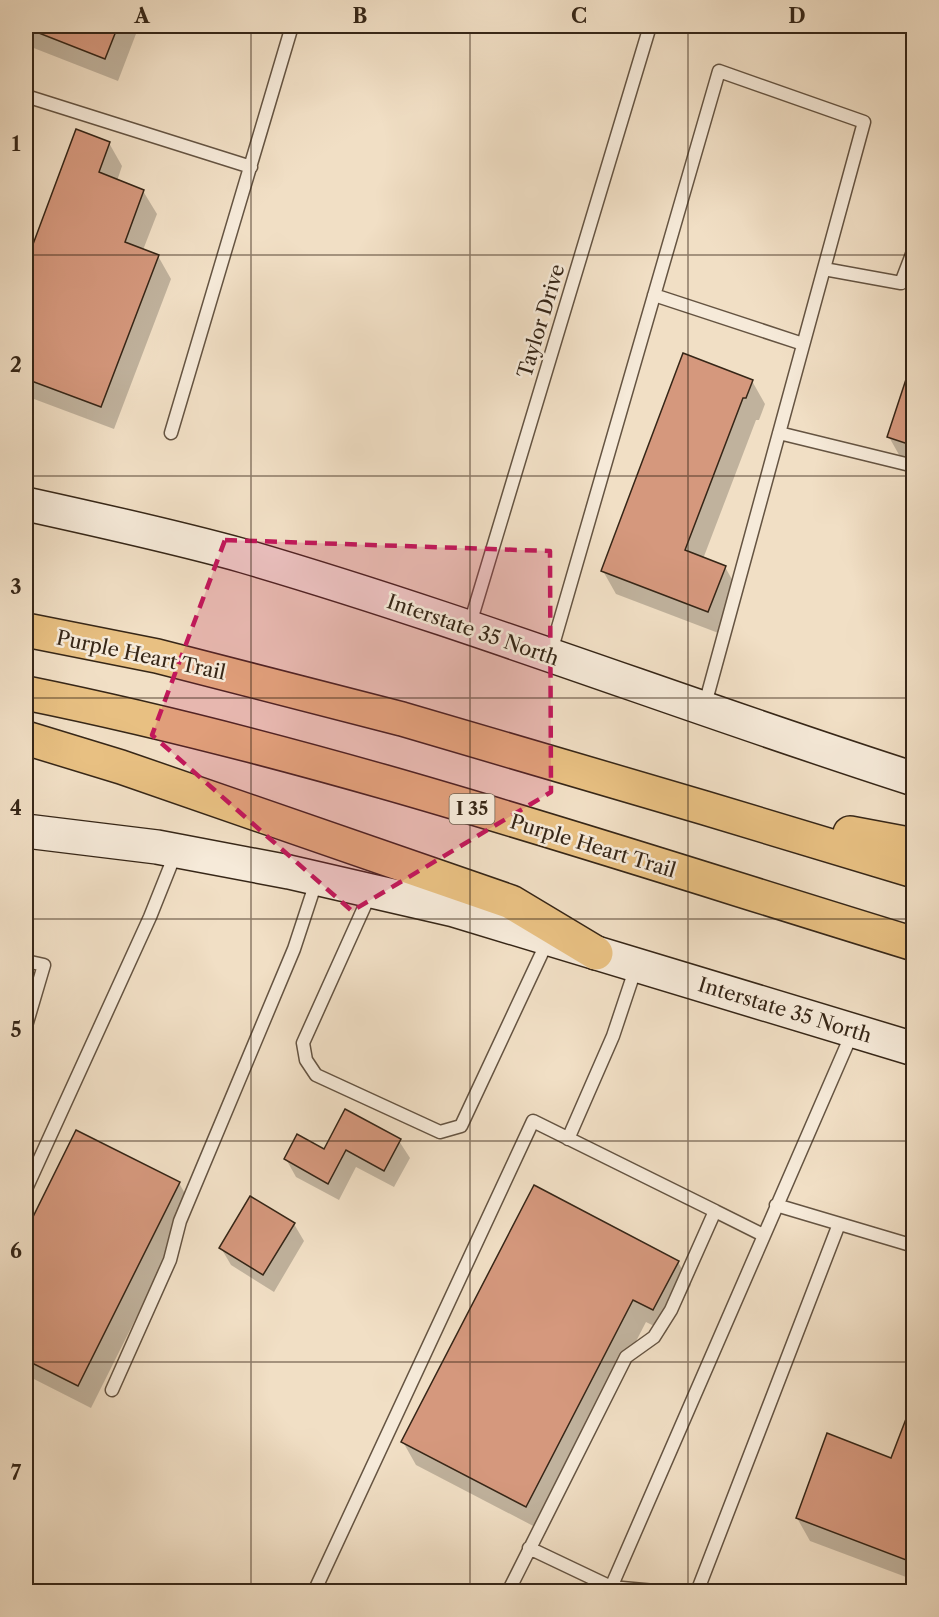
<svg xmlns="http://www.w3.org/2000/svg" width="939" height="1617" viewBox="0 0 939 1617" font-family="'Libre Caslon Text',serif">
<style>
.shadow{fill:#0003}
.building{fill:#d5987d;stroke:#362617;stroke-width:1.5}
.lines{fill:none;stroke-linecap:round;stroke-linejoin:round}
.service-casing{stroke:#655442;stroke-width:15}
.secondary-casing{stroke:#362617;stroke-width:36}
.motorway-casing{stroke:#362617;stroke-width:36}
.service{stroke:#f6ead9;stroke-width:12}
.secondary{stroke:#f6ead9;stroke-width:33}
.motorway{stroke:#e8c082;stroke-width:33}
.marked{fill:#c2185b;fill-opacity:0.2;stroke:#c2185b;stroke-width:4.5;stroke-dasharray:12 8;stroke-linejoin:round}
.grid{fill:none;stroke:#362617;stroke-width:1.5;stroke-opacity:0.55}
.labels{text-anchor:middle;stroke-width:5;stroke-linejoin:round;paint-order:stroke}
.shield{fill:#f6ead9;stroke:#706151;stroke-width:1.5}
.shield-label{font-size:18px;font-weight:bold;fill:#362617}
.street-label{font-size:20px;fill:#362617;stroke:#f6ead9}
.neatline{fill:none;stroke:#362617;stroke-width:2}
.grid-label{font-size:20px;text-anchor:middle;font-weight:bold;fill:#362617}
</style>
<rect width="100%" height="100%" fill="#f1dfc5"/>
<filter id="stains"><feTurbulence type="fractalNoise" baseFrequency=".00333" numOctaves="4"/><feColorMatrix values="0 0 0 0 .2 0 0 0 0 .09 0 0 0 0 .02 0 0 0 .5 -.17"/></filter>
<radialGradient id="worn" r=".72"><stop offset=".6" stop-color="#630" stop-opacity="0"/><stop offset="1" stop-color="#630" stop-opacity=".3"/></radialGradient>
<path class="shadow" d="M26 26H139L118 81 26 45Z
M77 131 109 143 122 166 117 181 143 191 157 214 143 250 158 256 171 279 114 429 26 396V267Z
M914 360V464L902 460 889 437Z
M752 381 765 404 759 420H756L703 559 725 567 738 590 721 634 616 594 603 571Z
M77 1132 179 1183 192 1206 91 1408 26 1375V1234Z
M399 1141 410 1158 394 1187 356 1167 339 1200 296 1177 286 1159 324 1151Z
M294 1224 304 1241 274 1292 231 1265 221 1248Z
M678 1262 691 1285 666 1332 646 1322 539 1529 416 1465 403 1442Z
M914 1402V1580L810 1541 797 1518 892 1460Z"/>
<path class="building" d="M26 26H118L105 59 26 28Z
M76 129 110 142 99 172 144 190 125 242 159 255 101 407 26 379V263Z
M683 353 753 380 746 398H743L685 550 726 566 708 612 601 571Z
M914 355V446L887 437Z
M345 1109 401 1139 384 1171 346 1150 328 1184 284 1159 297 1134 324 1149Z
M76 1130 180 1182 78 1386 26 1360V1231Z
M534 1185 679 1261 653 1310 633 1300 526 1507 401 1442Z
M250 1196 295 1223 263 1275 219 1248Z
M914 1398V1563L796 1518 827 1433 891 1458Z"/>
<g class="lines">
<defs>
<path id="service" d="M26 96 251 167
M824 269 901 283 914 249
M654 295 803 344
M171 433 292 26
M779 433 914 466
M469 627 650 26
M550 655 719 71 864 122 704 708
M371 892 303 1043 306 1060 316 1075 440 1132 461 1126 548 940
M26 961 44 965 26 1026
M568 1139 613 1036 636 967
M26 1189 150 917 176 852
M776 1205 914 1246
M715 1211 763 1235
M112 1390 170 1260 180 1221 294 949 317 879
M529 1548 611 1587 666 1592
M314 1592 533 1121 715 1211 671 1310 654 1337 626 1357 508 1592
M609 1592 853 1031
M697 1592 839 1224"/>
<path id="secondary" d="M26 504C99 520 172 536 244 556 470 622 689 707 914 779
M26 831 157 847 289 872 454 910 914 1049"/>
<path id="motorway" d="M26 630 157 656 402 719 705 808 914 871
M26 693C327 754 620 854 914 944
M26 738 121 767 511 902 596 953
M850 833 914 845"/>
</defs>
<use href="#service" class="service-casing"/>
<use href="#secondary" class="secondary-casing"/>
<use href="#motorway" class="motorway-casing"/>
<use href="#service" class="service"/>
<use href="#secondary" class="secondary"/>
<use href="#motorway" class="motorway"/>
</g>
<path class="marked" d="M225 540 550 551 551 792 352 911 152 735Z"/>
<path class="grid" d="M251 26V1592M470 26V1592M688 26V1592M26 255H914M26 476H914M26 698H914M26 919H914M26 1141H914M26 1362H914"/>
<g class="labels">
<rect class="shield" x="449.5" y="794" width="45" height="30" rx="4.5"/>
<g class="shield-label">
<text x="472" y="815">I 35</text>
</g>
<g class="street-label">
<text transform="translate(541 321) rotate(-73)" y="7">Taylor Drive</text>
<text transform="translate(473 630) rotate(19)" y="7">Interstate 35 North</text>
<text transform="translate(141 655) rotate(12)" y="7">Purple Heart Trail</text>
<text transform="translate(593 846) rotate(17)" y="7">Purple Heart Trail</text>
<text transform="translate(785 1010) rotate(17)" y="7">Interstate 35 North</text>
</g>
</g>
<rect width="939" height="1617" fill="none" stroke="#f1dfc5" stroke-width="66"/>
<rect x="33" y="33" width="873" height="1551" class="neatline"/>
<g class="grid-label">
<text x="142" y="23">A</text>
<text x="360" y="23">B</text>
<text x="579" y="23">C</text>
<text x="797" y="23">D</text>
<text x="16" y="151">1</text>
<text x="16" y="372">2</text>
<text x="16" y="594">3</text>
<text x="16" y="815">4</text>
<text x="16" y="1037">5</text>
<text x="16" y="1258">6</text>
<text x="16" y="1480">7</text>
</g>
<rect width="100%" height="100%" filter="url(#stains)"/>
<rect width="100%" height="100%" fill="url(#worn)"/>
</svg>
